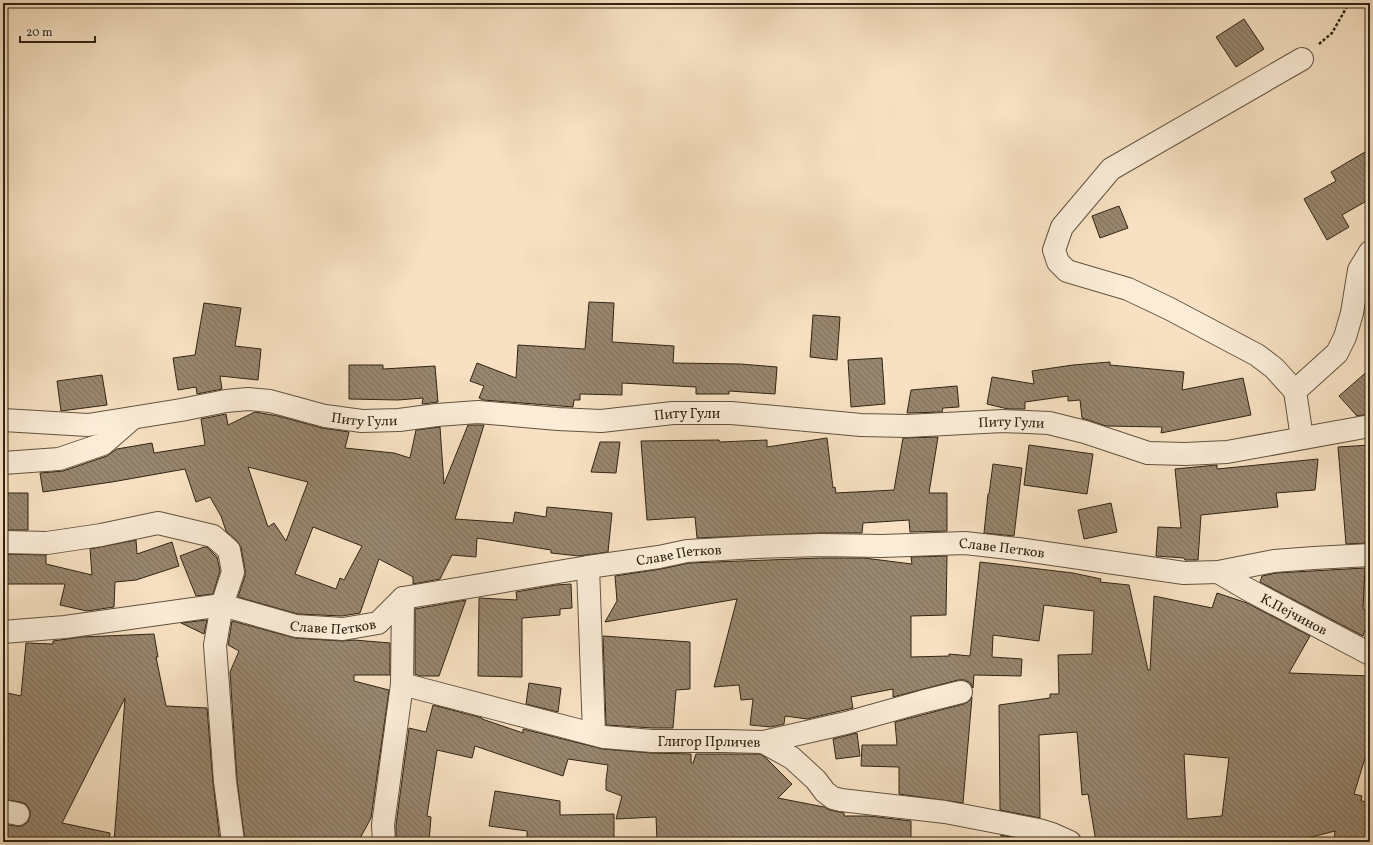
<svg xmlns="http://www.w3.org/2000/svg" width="1373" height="845" viewBox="0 0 1373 845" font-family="Vollkorn,serif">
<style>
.building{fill:url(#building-back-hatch);stroke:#312413;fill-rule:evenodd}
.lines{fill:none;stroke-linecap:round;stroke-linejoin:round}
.street-casing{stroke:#62533f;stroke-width:24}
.path{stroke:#312413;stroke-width:2.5;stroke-dasharray:3 2;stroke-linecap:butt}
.street{stroke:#faecd7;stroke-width:22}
.labels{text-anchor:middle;stroke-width:4;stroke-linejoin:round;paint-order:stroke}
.street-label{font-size:14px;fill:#312413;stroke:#faecd7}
</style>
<defs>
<pattern id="building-back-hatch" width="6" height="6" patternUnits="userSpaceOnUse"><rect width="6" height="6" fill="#98866e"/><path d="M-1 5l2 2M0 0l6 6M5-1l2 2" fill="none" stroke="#7d6d59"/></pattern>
</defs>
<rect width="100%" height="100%" fill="#f7e1c2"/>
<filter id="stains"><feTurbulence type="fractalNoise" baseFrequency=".005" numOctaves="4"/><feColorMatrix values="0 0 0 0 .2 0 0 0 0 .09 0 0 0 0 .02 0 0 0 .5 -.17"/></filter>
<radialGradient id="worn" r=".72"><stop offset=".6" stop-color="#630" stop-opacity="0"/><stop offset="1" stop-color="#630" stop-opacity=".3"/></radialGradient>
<path class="building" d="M1244 19 1264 49 1236 67 1216 37Z
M1370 149V199L1342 215 1349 227 1327 240 1304 199 1336 181 1331 172Z
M1119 206 1128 228 1100 238 1092 216Z
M589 302 614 303 612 342 674 346 673 363 740 364 777 367 775 394 729 391V394H696V387L622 383V395L580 394V400H574L573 407 483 400 479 398 484 386 470 381 477 363 516 378 518 345 585 349Z
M204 303 241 308 235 346 261 349 258 380 220 376 222 389 197 394 196 387 178 390 173 358 195 355Z
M813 315 840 317 837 360 810 357Z
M882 358 885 404 851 407 848 360Z
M1110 362V365L1184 372 1182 390 1243 378 1251 415 1161 433 1162 427 1106 426 1082 418 1080 400 1068 401V396L1025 402V409H1008L987 404 992 377 1034 384 1032 371 1073 365Z
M349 365H383V369L435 366 438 402 422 404 423 398 398 400 349 399Z
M1370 369V414L1357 416 1339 396Z
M102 375 107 405 61 411 57 381Z
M957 386 959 407 943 408 942 412 907 413 911 390Z
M255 412 278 416 322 428 349 432 345 448 394 453 410 458 416 430 440 427 444 484 468 425H484L455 519 513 523 515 512 546 517 547 507 612 513 608 552 579 556 551 553V550L477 538 476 557 452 555 440 579 413 584V577L379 559 360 613 342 616 298 614 238 597 245 576V570L241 547 237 541 226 531 221 516 210 497 196 502 185 469 112 482 43 492 40 473 63 471 107 456 117 449 152 443 154 453 205 445 201 419 226 414 228 425ZM248 467 308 482 286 541 274 523 268 527ZM313 527 362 546 344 580 340 578 336 589 295 574Z
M938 437 929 493H947V531L910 532 909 520 863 523 862 533H821L697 538 695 517 647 520 641 441 719 440 720 442 767 440V447L827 438 833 488 835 487 836 493 894 490 903 438Z
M600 442H620L616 473 591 472Z
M1029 445 1093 454 1087 494 1024 485Z
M1370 445V540L1366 541V543L1346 544 1338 447Z
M1318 459 1315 490 1276 493 1278 507 1201 515 1198 560H1185L1184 558 1156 556 1158 527 1181 528 1175 469 1217 465V469Z
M993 464 1022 468 1014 536 984 533 988 494H989Z
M3 493H28V530H3Z
M1111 503 1117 532 1084 539 1078 510Z
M136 540 137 554 172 542 179 566 136 580 115 582 114 607 87 611 60 605 65 584H3V554L46 555V564L92 575 90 549Z
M204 547H207L217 557 220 571 213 594 196 596 180 556Z
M947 556 946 615 911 616V657L949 656V654L970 656 980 562 1073 573 1101 579 1100 582 1129 585 1148 670H1150L1154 596 1212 608 1217 593 1247 603 1310 636 1289 673 1370 676V742L1354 794 1362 796 1361 801 1370 802V842H1334L1335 831 1292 842H1096L1088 794 1082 795 1077 732 1039 735 1040 818 1000 810 999 705 1050 698V694H1059L1058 655 1092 654 1094 611 1044 605 1039 641 993 635 992 657 1022 659 1021 676 974 675 973 688 970 683 965 680H958L893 697V689L851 697 853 708 807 719 785 716 784 724 771 727 750 725 753 699 741 700 739 685 714 687 737 599 605 622 617 601 615 576 661 569 689 563 821 558H864L912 564 911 557ZM1184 754 1229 758 1222 816 1187 819Z
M1365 568 1363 609 1370 612V615L1363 636 1260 582 1262 576 1276 573Z
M571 584 572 608 560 609V615L522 618V677L478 676 479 598 517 600 516 592 556 585Z
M466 600 439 676H420L415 674V609Z
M207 620 204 634 181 623Z
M232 621 295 638 342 641 354 640 390 643V675H354V681L389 690 371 818 358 842H245L237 780 230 672 239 651 228 645Z
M154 634 158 657H156L166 706 207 708 213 782 220 842H114L125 698 62 823 110 833 109 842H3V824L16 826H22L28 822 30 816V810L26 804 20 802 3 799V692L21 696 26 643 53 644V641L81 637Z
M603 636 690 642V689L676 690 673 728H653L606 725Z
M529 683 561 688 558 712 526 704Z
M972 697 963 803 899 794V767L861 766 862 745H897L895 722 964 704 969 701Z
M433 705 482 718V719L523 733V729L603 749 651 753 691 754V763H693L696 754H760L765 757 792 784 778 798 824 807 830 810 844 813V816H869L911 821V842H657L656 817 616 819 622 796 606 790V780L608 765 568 759 563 776 475 746 472 758 437 750 427 816 431 817 429 842H396V825L409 728 426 732Z
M857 733 860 756 836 759 833 739Z
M495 791 560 801V815L614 814V842H527V831L489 826Z
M1001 835 1035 842H1001Z"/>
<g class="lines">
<defs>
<g id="street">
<path d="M1295 391 1274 368 1257 355 1170 309 1128 289 1067 271 1058 262 1054 250 1062 227 1111 169 1302 59"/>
<path id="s1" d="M3 420 88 425 181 410 226 401 248 399 270 401 325 416 362 421 399 420 437 415 478 412 558 419 601 421 673 413H731L861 425 907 426 1003 421 1049 423 1085 432 1148 453 1185 454 1227 452 1370 426"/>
<path d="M1302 438 1295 391 1337 353 1345 337 1352 313 1359 270 1370 252"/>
<path d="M3 463 59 459 103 444 133 418"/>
<path d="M3 542 47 543 101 535 158 523 213 536 229 550 233 572 222 605 215 645 225 781 233 842"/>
<path d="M588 567 594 734"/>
<path id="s2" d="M1218 572 1247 589 1370 654"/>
<path id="s3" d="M3 632 65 627 222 605 296 626 343 629 378 623 403 598 588 567 659 557 687 551 757 547 821 545 882 546 965 543 1018 549 1184 573 1218 572 1274 561 1314 558 1370 555"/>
<path id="s4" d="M402 684 604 737 652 741H723L763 742 792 758 816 780 825 792 833 798 841 800 945 812 1039 830 1052 834 1070 842"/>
<path d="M763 742 846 723 921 702 961 692"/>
<path d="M3 811 18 814"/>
<path d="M384 842 383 825 402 684 403 598"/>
</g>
</defs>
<use href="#street" class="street-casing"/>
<path class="path" d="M1319 44 1332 33 1349 3"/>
<use href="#street" class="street"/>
</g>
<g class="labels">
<g class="street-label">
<text dy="5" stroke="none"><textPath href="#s1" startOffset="690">Питу Гули</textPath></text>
<text dy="5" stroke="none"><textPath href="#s1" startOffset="366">Питу Гули</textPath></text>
<text dy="5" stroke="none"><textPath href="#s1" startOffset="1015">Питу Гули</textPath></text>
<text dy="5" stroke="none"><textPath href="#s3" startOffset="1019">Славе Петков</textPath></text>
<text dy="5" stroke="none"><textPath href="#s3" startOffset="695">Славе Петков</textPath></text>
<text dy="5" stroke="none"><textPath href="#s2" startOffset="87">К.Пејчинов</textPath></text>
<text dy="5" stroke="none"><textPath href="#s3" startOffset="335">Славе Петков</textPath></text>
<text dy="5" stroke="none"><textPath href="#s4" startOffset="314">Глигор Прличев</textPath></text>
</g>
</g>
<rect width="1373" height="845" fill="none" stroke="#f7e1c2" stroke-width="16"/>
<rect x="4" y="4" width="1365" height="837" fill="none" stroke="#312413" stroke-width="2"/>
<rect x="8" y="8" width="1357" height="829" fill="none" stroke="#312413"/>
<path d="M20 36v6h75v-6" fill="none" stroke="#312413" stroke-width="2"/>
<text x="26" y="36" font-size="12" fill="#312413" stroke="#faecd7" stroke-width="3" paint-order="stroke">20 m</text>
<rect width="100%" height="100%" filter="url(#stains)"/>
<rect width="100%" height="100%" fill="url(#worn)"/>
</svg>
